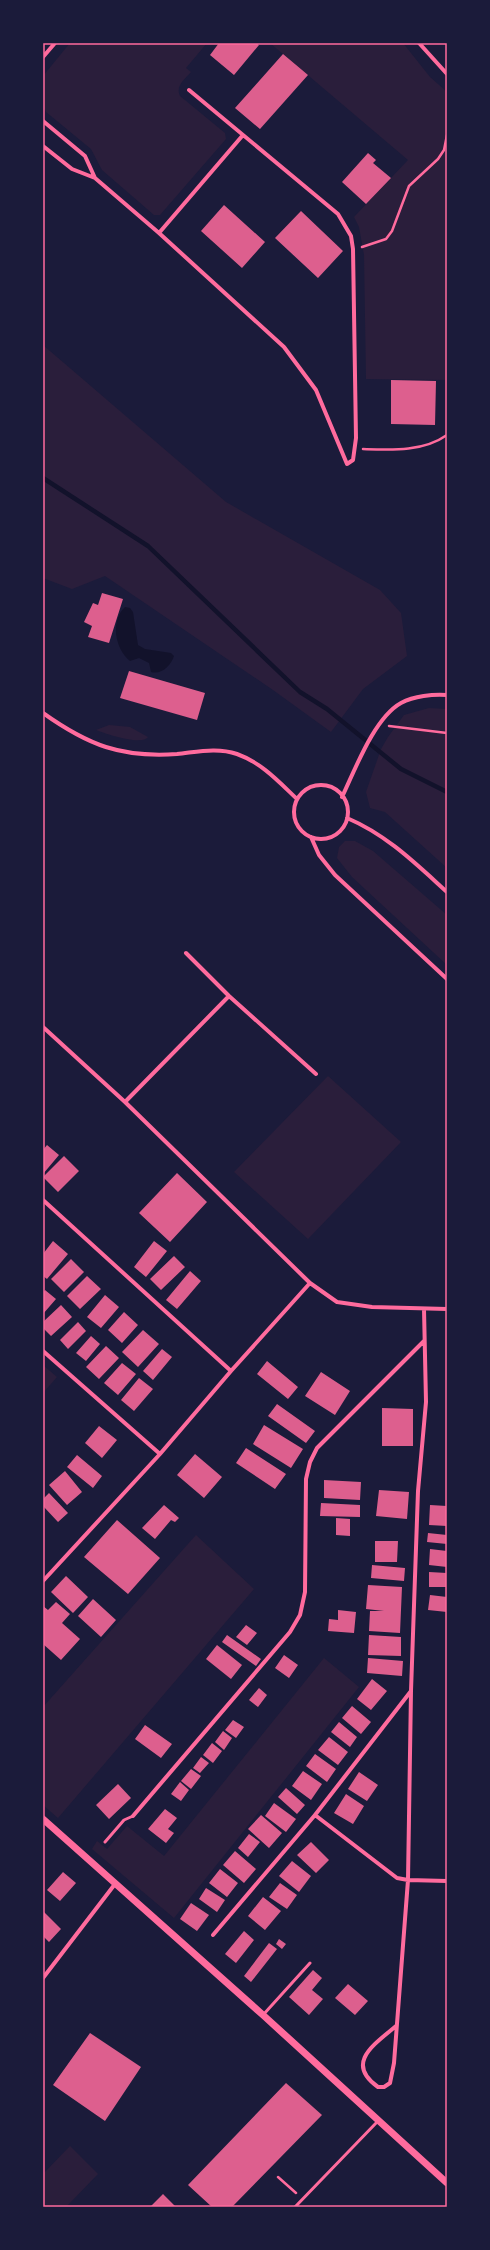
<svg xmlns="http://www.w3.org/2000/svg" width="490" height="2250" viewBox="0 0 490 2250" font-family="'Fira Sans Condensed',sans-serif">
<style>
.green{fill:#2a1e3b}
.water{fill:#12122b}
.lines{fill:none;stroke-linecap:round;stroke-linejoin:round}
.stream{stroke:#12122b;stroke-width:4.5}
.building{fill:#dd5f8e}
.path{stroke:#ff6b9d;stroke-width:2.5}
.service{stroke:#ff6b9d;stroke-width:3}
.minor{stroke:#ff6b9d;stroke-width:4}
.tertiary{stroke:#ff6b9d;stroke-width:7}
.neatline{fill:none;stroke:#ff6b9d;stroke-width:1.5}
</style>
<rect width="100%" height="100%" fill="#1b1b3a"/>
<path class="green" d="M70 43H207L186 68 191 72C185 79 175 86 180 96L225 133 226 139 160 215H154L102 170 91 149 46 112 43 105V76Z
M270 43H403L430 77 447 92V380L366 379 364 255 359 227 354 217 408 160Z
M43 345 226 502 380 590 401 613 407 656 363 689 331 732 273 690 105 576 72 589 43 578Z
M429 708 447 709V868L385 812 370 808 366 792 381 749 388 737 404 715Z
M109 725 130 727 148 737C142 746 106 734 96 730Z
M345 841H355L373 851 447 915V965L352 877 337 858 339 847Z
M328 1076 401 1142 308 1239 234 1172Z
M43 1365 57 1377 43 1393Z
M196 1535 254 1589 58 1818 43 1805V1707Z
M324 1658 359 1687 174 1918 92 1849 97 1841 107 1849 127 1826 164 1856Z
M70 2146 98 2174 66 2207H44L43 2174Z"/>
<path class="water" d="M125 607 130 608 133 612 138 645 145 649 171 653 174 656C171 665 162 675 151 672L149 663 139 658 130 661C115 649 110 621 125 607Z"/>
<g class="lines">
<path class="stream" d="M43 478 148 546 300 692 327 709 401 769 447 792"/>
</g>
<path class="building" d="M219 43H256L259 45 234 75 210 55Z
M283 54 308 75 260 129 235 108Z
M368 153 376 160 373 163 391 178 366 204 342 182Z
M224 205 265 242 242 268 201 231Z
M301 211 343 251 318 278 275 238Z
M391 380 436 381 435 425 391 424Z
M102 593 123 599 109 643 88 637 92 626 84 622 93 603 98 605Z
M129 671 205 693 197 720 120 698Z
M47 1145 59 1155 43 1174V1150Z
M64 1156 79 1171 58 1192 43 1177Z
M177 1173 207 1202 170 1242 139 1213Z
M53 1241 68 1254 47 1279 43 1276V1254Z
M154 1241 167 1251 146 1277 134 1267Z
M174 1256 185 1267 161 1290 150 1279Z
M71 1259 84 1272 64 1292 51 1279Z
M190 1271 201 1281 177 1309 166 1300Z
M87 1276 101 1289 80 1309 67 1296Z
M45 1290 56 1299 43 1314V1293Z
M105 1295 119 1307 101 1328 87 1317Z
M61 1305 72 1317 51 1336 43 1328V1322Z
M124 1312 138 1325 122 1343 108 1330Z
M78 1322 86 1331 68 1349 60 1340Z
M143 1330 159 1344 138 1367 122 1352Z
M91 1336 100 1344 86 1361 76 1353Z
M106 1346 119 1358 99 1379 86 1367Z
M162 1349 172 1357 153 1380 143 1371Z
M267 1361 298 1387 288 1399 257 1374Z
M122 1363 136 1374 118 1395 104 1383Z
M321 1372 350 1391 335 1415 305 1396Z
M139 1378 153 1389 134 1411 121 1400Z
M277 1404 315 1431 306 1443 268 1416Z
M382 1408 413 1409V1446H382Z
M264 1425 303 1449 291 1468 253 1444Z
M99 1426 117 1440 102 1458 85 1443Z
M246 1448 286 1474 275 1489 236 1463Z
M195 1454 222 1477 204 1498 177 1475Z
M77 1455 102 1476 93 1488 67 1467Z
M65 1471 82 1492 67 1505 49 1485Z
M324 1480 361 1482 360 1500 324 1498Z
M379 1490 409 1492 407 1519 376 1516Z
M49 1493 68 1513 58 1522 43 1506V1499Z
M321 1503 360 1505V1517L320 1516Z
M164 1505 179 1518 175 1522 171 1520 155 1539 142 1528Z
M430 1505 447 1506V1526L429 1525Z
M336 1518 350 1519V1536L336 1535Z
M117 1520 160 1558 128 1594 84 1557Z
M428 1533 447 1535V1544L427 1542Z
M375 1541H398L397 1562H375Z
M430 1549 447 1551V1567L429 1565Z
M372 1565 405 1568 404 1581 371 1578Z
M429 1572 447 1573V1587H429Z
M66 1576 88 1597 73 1613 51 1592Z
M368 1585 402 1587 400 1633 369 1631 370 1611H384L366 1609Z
M430 1595 447 1597V1612L428 1610Z
M93 1599 116 1620 101 1637 78 1616Z
M56 1602 70 1614 62 1623 80 1639 61 1660 43 1644V1606L48 1610Z
M338 1610 356 1612 354 1633 328 1631 329 1619 338 1620Z
M246 1625 257 1633 247 1645 236 1637Z
M227 1635 261 1659 256 1666 222 1642Z
M369 1635 401 1637V1656L368 1655Z
M217 1645 242 1665 231 1679 206 1659Z
M284 1655 298 1665 289 1678 275 1668Z
M368 1658 403 1661 402 1676 367 1673Z
M372 1679 387 1691 371 1710 357 1699Z
M259 1688 267 1695 258 1707 249 1700Z
M352 1706 371 1722 361 1734 342 1718Z
M233 1720 244 1727 236 1738 225 1730Z
M339 1722 357 1737 350 1747 331 1732Z
M145 1725 172 1744 161 1758 135 1739Z
M223 1731 232 1738 224 1750 215 1742Z
M329 1737 348 1752 338 1765 318 1750Z
M212 1743 222 1751 213 1763 203 1755Z
M315 1754 336 1769 327 1782 306 1766Z
M201 1757 209 1763 200 1773 193 1768Z
M191 1769 201 1776 191 1789 181 1781Z
M303 1771 322 1784 311 1800 292 1786Z
M359 1772 378 1785 367 1801 348 1789Z
M180 1782 189 1790 181 1801 171 1794Z
M118 1784 131 1798 109 1819 96 1805Z
M286 1788 305 1805 297 1814 278 1797Z
M346 1794 364 1806 353 1824 334 1813Z
M274 1803 296 1819 286 1832 265 1816Z
M165 1809 177 1818 168 1829 174 1833 166 1843 148 1829Z
M261 1815 282 1833 269 1848 248 1829Z
M249 1834 260 1842 248 1857 238 1848Z
M311 1842 329 1860 316 1873 297 1855Z
M235 1851 256 1869 244 1883 223 1865Z
M292 1861 311 1876 299 1892 279 1876Z
M220 1869 238 1883 227 1897 209 1883Z
M63 1872 76 1883 60 1901 47 1890Z
M280 1883 297 1895 287 1909 269 1897Z
M206 1888 225 1900 217 1912 199 1899Z
M263 1897 281 1911 265 1930 248 1916Z
M191 1903 209 1915 197 1931 180 1919Z
M43 1911 61 1929 49 1942 43 1936Z
M244 1931 254 1940 236 1963 225 1954Z
M279 1939 286 1944 282 1949 276 1944Z
M269 1943 277 1949 251 1982 244 1976Z
M313 1970 322 1978 312 1990 323 1999 309 2015 289 1997Z
M348 1984 368 2001 355 2015 335 1998Z
M90 2033 141 2067 105 2121 53 2085Z
M286 2083 322 2115 232 2207H212L188 2185Z
M163 2194 176 2207H150Z"/>
<g class="lines">
<path class="path" d="M362 247 386 239 392 231 409 186 438 159 444 150 447 135
M363 449C391 450 423 452 447 435
M389 726 447 733
M278 2177 296 2193"/>
<path class="service" d="M105 1842 124 1820 133 1816
M263 2015 310 1963
M295 2207 378 2121"/>
<path class="minor" d="M419 43 447 74
M43 57 55 43
M43 121 85 156 95 178
M43 146 72 169 95 178 159 233 284 347 316 390 347 464 353 460 356 438 353 249 351 236 338 214 189 90
M159 233 243 135
M43 713C88 745 121 758 177 754 197 752 217 747 237 754 262 763 279 782 297 799
M294 812a27 27 0 1 1 54 0a27 27 0 1 1-54 0Z
M342 797C355 770 374 718 401 703 414 696 433 694 447 695
M347 818C387 835 415 863 447 892
M311 837 319 855 335 875 447 979
M186 953 229 996 316 1074
M43 1027 125 1102 310 1283
M125 1102 229 996
M43 1200 231 1371
M424 1309 426 1402 418 1491 411 1691 408 1880 447 1881
M43 1351 160 1454 43 1581
M160 1454 231 1371 310 1283 337 1302 372 1307 447 1309
M315 1815 397 1878 408 1880 394 2063 390 2083 384 2087H378C344 2063 375 2044 396 2026
M133 1816 290 1632 300 1615 305 1592 306 1479 310 1462 317 1448 424 1341
M213 1935 315 1815 411 1691
M43 1978 115 1884"/>
<path class="tertiary" d="M43 1819 263 2015 447 2183"/>
</g>
<rect width="490" height="2250" fill="none" stroke="#1b1b3a" stroke-width="88"/>
<rect x="44" y="44" width="402" height="2162" class="neatline"/>
</svg>
